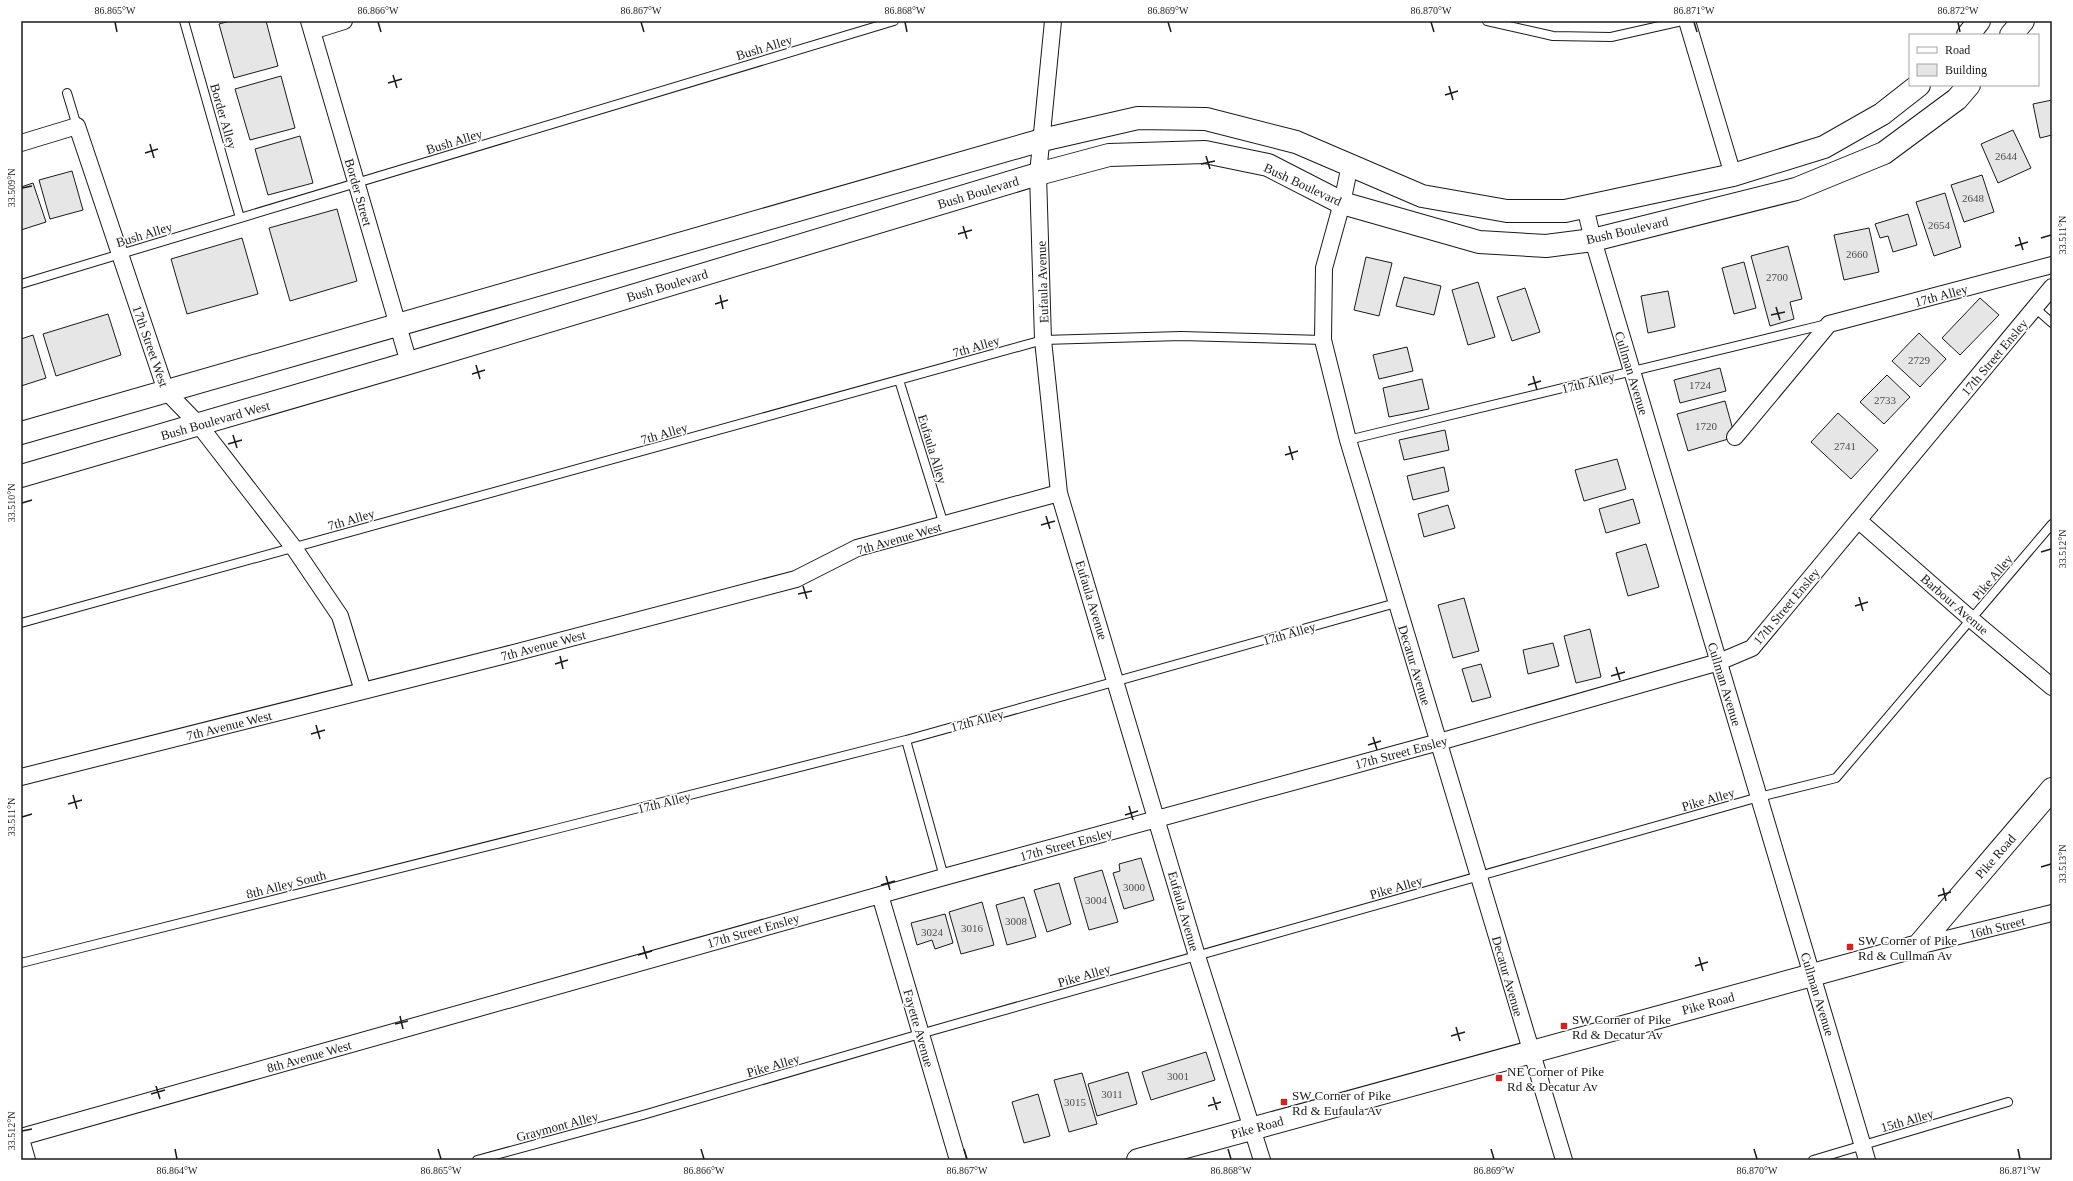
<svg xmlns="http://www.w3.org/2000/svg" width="2073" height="1181" viewBox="0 0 2073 1181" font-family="'Times New Roman',serif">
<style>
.building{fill:#e6e6e6;stroke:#1a1a1a}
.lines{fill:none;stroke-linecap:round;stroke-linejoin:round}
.lane-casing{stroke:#1a1a1a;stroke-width:10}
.street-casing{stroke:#1a1a1a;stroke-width:18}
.secondary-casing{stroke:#1a1a1a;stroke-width:24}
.lane{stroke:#fff;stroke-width:8}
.street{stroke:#fff;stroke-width:16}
.secondary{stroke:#fff;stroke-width:22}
.ticks{fill:none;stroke:#1a1a1a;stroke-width:1.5}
.poi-dot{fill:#c62828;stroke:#fff;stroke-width:1.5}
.labels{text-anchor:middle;stroke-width:3;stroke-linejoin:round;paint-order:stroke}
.number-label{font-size:11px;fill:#4d4d4d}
.street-label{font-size:13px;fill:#1a1a1a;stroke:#fff}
.poi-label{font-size:13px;fill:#1a1a1a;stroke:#fff;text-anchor:start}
.neatline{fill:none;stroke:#1a1a1a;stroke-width:1.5}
.ticks-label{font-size:10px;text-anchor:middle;fill:#1a1a1a}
</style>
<rect width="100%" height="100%" fill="#fff"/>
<path class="building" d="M230 21H266L278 66 234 78 219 24Z
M281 76 295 128 250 140 235 89Z
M2052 100V135L2040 138 2033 104Z
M2013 130 2031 168 1998 183 1981 144Z
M300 136 313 183 268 195 255 149Z
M72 171 83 210 50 219 39 180Z
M1982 175 1994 212 1964 222 1951 185Z
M33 183 46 222 21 230V187Z
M1945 193 1961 247 1934 256 1916 202Z
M337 209 357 281 290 301 269 228Z
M1908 214 1917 245 1893 252 1888 236 1880 238 1875 224Z
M1869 228 1879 272 1844 280 1834 235Z
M242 238 258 294 187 314 171 259Z
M1788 246 1802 299 1790 302 1794 319 1770 326 1751 256Z
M1366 257 1392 263 1379 316 1354 310Z
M1744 262 1756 308 1734 314 1722 268Z
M1404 277 1441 286 1434 315 1396 306Z
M1478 282 1495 337 1468 345 1452 290Z
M1525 288 1540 332 1512 341 1497 297Z
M1668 291 1675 327 1648 333 1641 296Z
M1980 298 1999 315 1960 355 1942 338Z
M108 314 121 355 56 376 43 334Z
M1919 333 1946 359 1920 387 1892 361Z
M33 335 46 378 21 386V339Z
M1407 347 1413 371 1379 379 1373 355Z
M1720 368 1726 391 1680 403 1674 380Z
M1887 375 1910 397 1884 424 1860 402Z
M1422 379 1429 409 1389 417 1383 388Z
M1725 401 1735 437 1688 451 1677 414Z
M1838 413 1878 450 1851 479 1811 442Z
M1445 430 1449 450 1404 460 1399 440Z
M1617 459 1626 489 1584 501 1575 470Z
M1444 467 1449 491 1413 500 1407 476Z
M1633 499 1640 523 1606 533 1599 509Z
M1448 505 1455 528 1424 537 1418 514Z
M1646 544 1659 587 1628 596 1616 553Z
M1464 598 1479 651 1453 658 1438 605Z
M1590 629 1601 677 1576 683 1564 636Z
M1553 643 1559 666 1528 674 1523 650Z
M1481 664 1491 697 1472 702 1462 669Z
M1141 858 1154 900 1124 909 1113 873 1120 871 1119 864Z
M1102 870 1118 922 1089 930 1074 878Z
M1059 883 1071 924 1047 932 1034 890Z
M1024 897 1036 937 1007 945 996 905Z
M982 902 994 945 961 954 949 912Z
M945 914 953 943 935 949 932 940 917 945 911 923Z
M1206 1052 1215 1080 1151 1100 1142 1072Z
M1128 1072 1137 1104 1097 1116 1088 1084Z
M1082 1073 1097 1124 1069 1132 1054 1080Z
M1038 1094 1050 1136 1024 1143 1012 1102Z"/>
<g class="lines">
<defs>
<path id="lane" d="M184 21 240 218
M1487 21 1553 36 1611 37 1682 21
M67 93 77 126
M21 284 894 21
M2035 308 2052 323
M899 380 944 525
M1348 440 1827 324
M21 623 1043 340 1181 336 1323 340
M906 740 944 877
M21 963 556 829 906 740 1396 603
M477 1160 643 1115 920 1034 1759 797 1836 778 2052 524
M1813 1160 2008 1102"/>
<path id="street" d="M309 21 409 363
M1053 21 1038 174 1043 340 1059 493 1197 956 1262 1160
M1687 21 1733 175
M312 31 344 21
M21 143 77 126 166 391 199 425 294 548 340 616 363 691
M1350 165 1342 203 1324 268 1323 340 1348 440 1564 1160
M1585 207 1593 240 1867 1160
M1735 437 1829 324 2052 265
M1858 520 1972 620 2052 687
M21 777 502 656 796 579 857 548 1059 493
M880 895 958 1160
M1918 946 2052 913
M21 1137 944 877 1439 742 1719 662 1752 648 2052 287
M21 1139 27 1160"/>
<path id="secondary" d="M1968 35 1979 21
M2011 35 2023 21
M21 433 1042 140 1138 118 1206 119 1296 142 1422 196 1507 211H1565L1733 175 1824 147 1882 114 1919 85
M21 476 409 363 1038 174 1109 155 1205 152 1268 165 1342 203 1479 242 1546 246 1593 240 1796 189 1884 153 1957 99 1969 85
M1138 1160 1918 946 2052 789"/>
</defs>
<use href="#lane" class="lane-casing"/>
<use href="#street" class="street-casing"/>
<use href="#secondary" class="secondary-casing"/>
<use href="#lane" class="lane"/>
<use href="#street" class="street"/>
<use href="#secondary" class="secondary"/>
</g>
<path class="ticks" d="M115 22 117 32M378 22 381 32M641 22 644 32M905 22 907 32M1168 22 1171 32M1431 22 1434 32M1694 22 1697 32M1958 22 1960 32M393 75 397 88M388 83 402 79M1449 86 1453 100M1445 95 1458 91M150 144 154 158M145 153 158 149M1206 156 1210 169M1201 164 1215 161M22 188 32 186M963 226 967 239M958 234 972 230M2019 237 2023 250M2041 238 2051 235M2015 246 2028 242M720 295 723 309M715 304 728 300M1776 307 1780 320M1771 315 1785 312M476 365 480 379M472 374 485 370M1533 376 1537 390M1528 385 1541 381M233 435 237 448M228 444 242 440M1289 446 1293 460M1285 455 1298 451M22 503 32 500M1046 516 1050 529M1041 525 1055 521M2041 552 2051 549M803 586 807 599M798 594 812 591M1859 597 1863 611M1855 606 1868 602M560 656 563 669M555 664 568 660M1616 667 1620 680M1611 676 1625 672M316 725 320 739M311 734 325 730M1373 737 1377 750M1368 745 1381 741M73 795 77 809M68 804 82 800M1129 806 1133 820M1125 815 1138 811M22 817 32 814M2041 867 2051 864M886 876 890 890M881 885 895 881M1943 888 1946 901M1938 896 1951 892M643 946 647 959M638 955 652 951M1699 957 1703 971M1695 966 1708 962M400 1016 403 1029M395 1024 408 1021M1456 1027 1460 1041M1451 1036 1465 1032M156 1086 160 1099M151 1094 165 1090M1213 1097 1217 1110M1208 1106 1221 1102M22 1131 32 1129M175 1149 177 1159M438 1149 441 1159M701 1149 704 1159M964 1149 967 1159M1228 1149 1231 1159M1491 1149 1494 1159M1754 1149 1757 1159M2018 1149 2020 1159"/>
<g class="poi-dot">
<rect x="1846" y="943" width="8" height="8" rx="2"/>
<rect x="1560" y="1022" width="8" height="8" rx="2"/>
<rect x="1495" y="1074" width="8" height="8" rx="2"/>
<rect x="1280" y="1098" width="8" height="8" rx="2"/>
</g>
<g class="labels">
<g class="number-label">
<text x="2006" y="160">2644</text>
<text x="1973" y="202">2648</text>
<text x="1939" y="229">2654</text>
<text x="1857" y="258">2660</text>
<text x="1777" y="281">2700</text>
<text x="1919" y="364">2729</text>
<text x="1700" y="389">1724</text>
<text x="1885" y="404">2733</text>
<text x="1706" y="430">1720</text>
<text x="1845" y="450">2741</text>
<text x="1134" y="891">3000</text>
<text x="1096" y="904">3004</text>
<text x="1016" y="925">3008</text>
<text x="972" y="932">3016</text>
<text x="932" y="936">3024</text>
<text x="1178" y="1080">3001</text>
<text x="1112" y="1098">3011</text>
<text x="1075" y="1106">3015</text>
</g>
<g class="street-label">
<text transform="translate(764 47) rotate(-17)" y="5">Bush Alley</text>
<text transform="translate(224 116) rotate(74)" y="5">Border Alley</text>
<text transform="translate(454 141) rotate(-17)" y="5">Bush Alley</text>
<text transform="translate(1303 184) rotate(25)" y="5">Bush Boulevard</text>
<text transform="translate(359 192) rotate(74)" y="5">Border Street</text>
<text transform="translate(978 192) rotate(-17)" y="5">Bush Boulevard</text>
<text transform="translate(1627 230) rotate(-13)" y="5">Bush Boulevard</text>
<text transform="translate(144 234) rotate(-17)" y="5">Bush Alley</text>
<text transform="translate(1042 282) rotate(-92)" y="5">Eufaula Avenue</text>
<text transform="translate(667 285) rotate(-17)" y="5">Bush Boulevard</text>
<text transform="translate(1941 295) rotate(-15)" y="5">17th Alley</text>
<text transform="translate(151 346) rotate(71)" y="5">17th Street West</text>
<text transform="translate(976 346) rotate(-16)" y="5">7th Alley</text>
<text transform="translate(1994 357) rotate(-50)" y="5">17th Street Ensley</text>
<text transform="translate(1632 373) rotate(73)" y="5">Cullman Avenue</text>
<text transform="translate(1588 382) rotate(-14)" y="5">17th Alley</text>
<text transform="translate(215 420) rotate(-16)" y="5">Bush Boulevard West</text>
<text transform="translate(664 433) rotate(-16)" y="5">7th Alley</text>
<text transform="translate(933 449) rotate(73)" y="5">Eufaula Alley</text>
<text transform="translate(351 519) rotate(-16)" y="5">7th Alley</text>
<text transform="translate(899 538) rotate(-16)" y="5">7th Avenue West</text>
<text transform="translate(1992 577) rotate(-50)" y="5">Pike Alley</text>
<text transform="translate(1092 600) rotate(73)" y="5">Eufaula Avenue</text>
<text transform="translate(1955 604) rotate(41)" y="5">Barbour Avenue</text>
<text transform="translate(1786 606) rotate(-50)" y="5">17th Street Ensley</text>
<text transform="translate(1289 633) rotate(-16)" y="5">17th Alley</text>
<text transform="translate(543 645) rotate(-15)" y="5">7th Avenue West</text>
<text transform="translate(1415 665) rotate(73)" y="5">Decatur Avenue</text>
<text transform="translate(1725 684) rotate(73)" y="5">Cullman Avenue</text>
<text transform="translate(977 720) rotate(-15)" y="5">17th Alley</text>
<text transform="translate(229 725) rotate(-14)" y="5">7th Avenue West</text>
<text transform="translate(1401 752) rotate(-15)" y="5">17th Street Ensley</text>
<text transform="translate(1708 799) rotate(-16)" y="5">Pike Alley</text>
<text transform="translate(664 802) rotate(-14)" y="5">17th Alley</text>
<text transform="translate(1066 844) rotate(-15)" y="5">17th Street Ensley</text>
<text transform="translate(1995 856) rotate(-49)" y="5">Pike Road</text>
<text transform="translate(286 884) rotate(-14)" y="5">8th Alley South</text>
<text transform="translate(1396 887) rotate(-16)" y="5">Pike Alley</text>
<text transform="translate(1184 911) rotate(74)" y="5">Eufaula Avenue</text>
<text transform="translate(1997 927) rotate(-14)" y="5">16th Street</text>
<text transform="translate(753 930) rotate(-16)" y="5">17th Street Ensley</text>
<text transform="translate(1084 975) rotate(-16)" y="5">Pike Alley</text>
<text transform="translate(1508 976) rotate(74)" y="5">Decatur Avenue</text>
<text transform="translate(1818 994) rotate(73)" y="5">Cullman Avenue</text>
<text transform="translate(1708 1003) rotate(-15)" y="5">Pike Road</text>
<text transform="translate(919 1028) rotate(74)" y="5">Fayette Avenue</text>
<text transform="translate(309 1056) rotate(-16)" y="5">8th Avenue West</text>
<text transform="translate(773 1065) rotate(-16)" y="5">Pike Alley</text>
<text transform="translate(1907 1120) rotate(-16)" y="5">15th Alley</text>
<text transform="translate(557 1126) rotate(-15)" y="5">Graymont Alley</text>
<text transform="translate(1257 1127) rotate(-15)" y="5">Pike Road</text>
</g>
<g class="poi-label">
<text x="1858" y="945">SW Corner of Pike<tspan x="1858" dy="15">Rd &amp; Cullman Av</tspan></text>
<text x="1572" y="1024">SW Corner of Pike<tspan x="1572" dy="15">Rd &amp; Decatur Av</tspan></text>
<text x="1507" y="1076">NE Corner of Pike<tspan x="1507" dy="15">Rd &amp; Decatur Av</tspan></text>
<text x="1292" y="1100">SW Corner of Pike<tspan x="1292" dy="15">Rd &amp; Eufaula Av</tspan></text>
</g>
</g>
<rect width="2073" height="1181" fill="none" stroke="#ffffff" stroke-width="44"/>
<rect x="1909" y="34" width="130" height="52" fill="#ffffff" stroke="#a3a3a3"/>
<rect x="1917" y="47" width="20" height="6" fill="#ffffff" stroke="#a3a3a3"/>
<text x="1945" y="54" font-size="12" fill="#1a1a1a">Road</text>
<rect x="1917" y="64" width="20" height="12" fill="#e6e6e6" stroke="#a3a3a3"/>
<text x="1945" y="74" font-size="12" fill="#1a1a1a">Building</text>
<rect x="22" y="22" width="2029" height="1137" class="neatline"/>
<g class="ticks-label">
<text x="115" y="14">86.865°W</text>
<text x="378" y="14">86.866°W</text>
<text x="641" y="14">86.867°W</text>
<text x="905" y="14">86.868°W</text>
<text x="1168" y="14">86.869°W</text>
<text x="1431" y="14">86.870°W</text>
<text x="1694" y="14">86.871°W</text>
<text x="1958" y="14">86.872°W</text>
<text transform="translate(11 188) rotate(-90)" y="4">33.509°N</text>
<text transform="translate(2062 235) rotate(-90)" y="4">33.511°N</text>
<text transform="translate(11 503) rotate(-90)" y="4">33.510°N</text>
<text transform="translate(2062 549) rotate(-90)" y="4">33.512°N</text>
<text transform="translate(11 817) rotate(-90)" y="4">33.511°N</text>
<text transform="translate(2062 864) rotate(-90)" y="4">33.513°N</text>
<text transform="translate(11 1131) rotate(-90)" y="4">33.512°N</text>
<text x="177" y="1174">86.864°W</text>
<text x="441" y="1174">86.865°W</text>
<text x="704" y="1174">86.866°W</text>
<text x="967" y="1174">86.867°W</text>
<text x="1231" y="1174">86.868°W</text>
<text x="1494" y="1174">86.869°W</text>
<text x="1757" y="1174">86.870°W</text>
<text x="2020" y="1174">86.871°W</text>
</g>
</svg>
